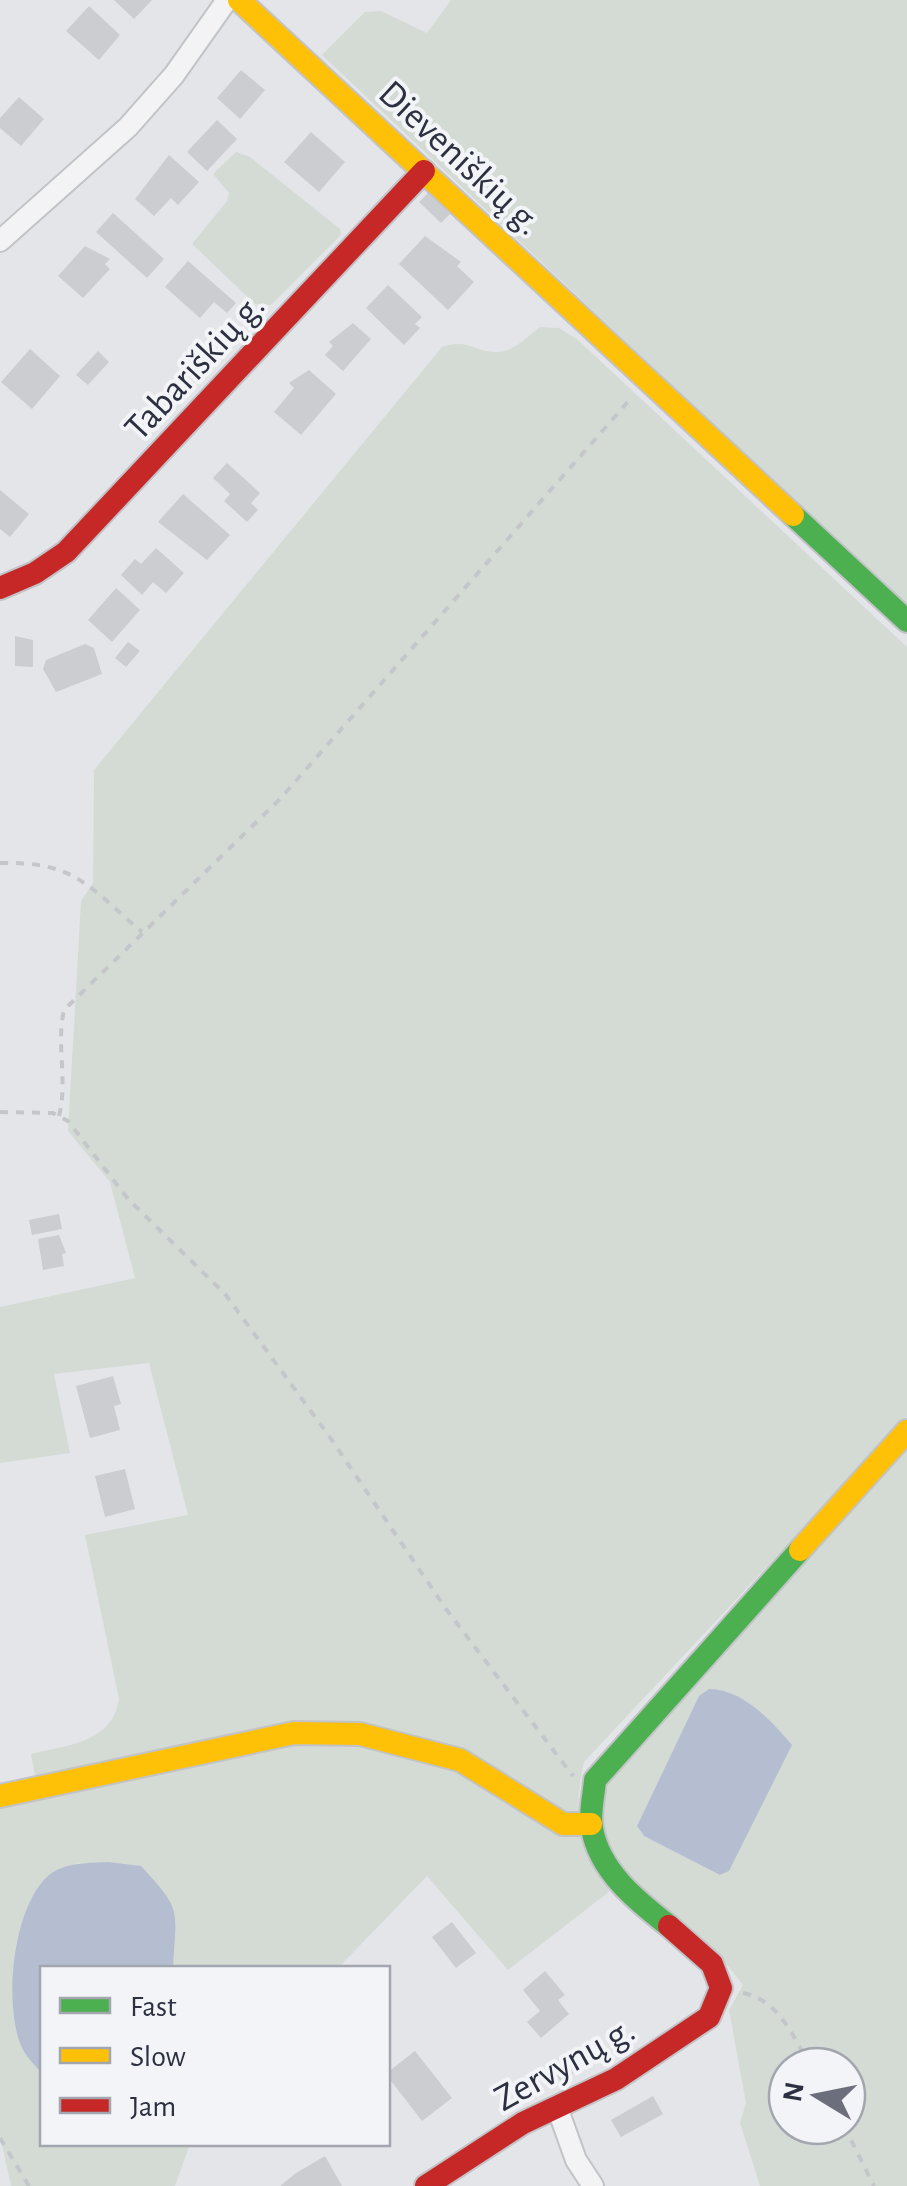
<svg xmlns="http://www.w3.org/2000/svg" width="907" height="2186" viewBox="0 0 907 2186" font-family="'Alegreya Sans',sans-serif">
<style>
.green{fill:#d4dbd5;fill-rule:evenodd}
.water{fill:#b5bed0}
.building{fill:#cccdd1}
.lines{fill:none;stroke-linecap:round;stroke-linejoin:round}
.street-casing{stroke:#c2c3c7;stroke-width:24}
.fast-casing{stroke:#c2c3c7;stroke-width:26}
.slow-casing{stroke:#c2c3c7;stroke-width:26}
.jam-casing{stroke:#c2c3c7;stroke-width:26}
.path{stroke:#c5c6ca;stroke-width:4;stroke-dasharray:8 8;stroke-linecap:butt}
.street{stroke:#f3f3f5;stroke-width:20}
.fast{stroke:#4caf50;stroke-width:22}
.slow{stroke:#ffc107;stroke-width:22}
.jam{stroke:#c62828;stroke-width:22}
.labels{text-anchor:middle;stroke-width:8;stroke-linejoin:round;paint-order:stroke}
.street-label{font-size:38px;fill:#2c3040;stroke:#f2f4f7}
</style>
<rect width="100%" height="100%" fill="#e4e5e9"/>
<path class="green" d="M451 0H907V607L322 55 365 12 381 11 427 33Z
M236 152 250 157 340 229 341 235 271 305 255 304 192 244 227 201 229 193 213 174Z
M540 327 559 328 578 340 907 647V1417L584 1762C572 1814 580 1848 610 1891L508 1970 427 1876 338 1968H173L141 1866 79 1863 51 1874 32 2062 42 2074V2144H190L175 2186H11L0 2135V1807L39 1797 31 1754C68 1745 112 1743 119 1699L85 1535 188 1515 149 1363 54 1374 70 1453 0 1463V1307L135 1278 110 1182 68 1131 81 901 93 883 94 770 442 347C470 338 474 353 498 352 513 352 528 336 540 327Z
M907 1444V2186H760L740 2123 746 2103 729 2010 743 1985 716 1951 623 1879 598 1819 614 1768ZM709 1689 729 1871 720 1875 644 1836 637 1826 699 1697ZM787 2066H847V2126H787Z"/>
<path class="water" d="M709 1689C742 1689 771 1720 792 1745L729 1871 720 1875 644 1836 637 1826 699 1696Z
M108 1862 141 1866C183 1911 176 1909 173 1968H42V2074C35 2065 24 2055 20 2043 4 2000 13 1906 49 1875 65 1862 89 1863 108 1862Z"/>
<path class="building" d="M114 0H152L134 19Z
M89 6 120 35 99 60 66 31Z
M241 70 265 90 240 119 217 98Z
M19 97 44 119 21 146 0 128V118Z
M217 120 237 139 207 171 187 152Z
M311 132 345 162 319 192 284 162Z
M169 155 199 182 178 205 171 198 154 216 135 199Z
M428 193 450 214 441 223 419 202Z
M113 213 164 259 147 278 96 232Z
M425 236 461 262 457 266 474 282 448 310 399 264Z
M85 246 110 259 105 264 110 269 83 298 58 276Z
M188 261 236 303 227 313 214 302 200 318 165 287Z
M388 285 422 317 415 324 420 328 404 345 366 308Z
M353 323 371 339 343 371 325 355 333 346 329 342Z
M30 349 60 376 32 409 1 382Z
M98 351 109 362 88 385 76 375Z
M309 370 336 394 301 435 274 412 294 388 289 383Z
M227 463 260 493 251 503 258 510 247 522 224 501 230 494 213 478Z
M0 490 29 514 10 537 0 529Z
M183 494 230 535 207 560 158 522Z
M156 548 184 573 166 593 153 582 142 595 121 575 135 559 141 564Z
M116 588 140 610 112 642 88 620Z
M15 636 33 640V667L15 666Z
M128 642 140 651 126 667 115 658Z
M85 644 94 648 102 674 56 692 43 669 46 660Z
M59 1214 62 1229 32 1235 29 1220Z
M59 1235 66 1253 62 1254 64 1266 43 1270 38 1239Z
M113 1376 121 1404 114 1406 120 1430 90 1438 76 1386Z
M125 1469 135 1509 105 1517 95 1476Z
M452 1922 476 1953 456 1968 432 1937Z
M545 1971 565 1995 558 2000 569 2014 541 2038 527 2022 540 2011 523 1990Z
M415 2051 452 2098 422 2121 388 2077V2072Z
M569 2059 576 2072 560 2081 553 2068Z
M653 2096 663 2114 621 2137 611 2120Z
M325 2156 342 2186H280L296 2173Z"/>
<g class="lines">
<defs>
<path id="street" d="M0 241 128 127 174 75 227 0
M557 2107 576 2160 593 2186"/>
<path id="fast" d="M793 515 907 621
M669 1926C637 1901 599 1871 592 1828 589 1813 594 1795 595 1780L800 1550"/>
<path id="slow" d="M239 0 793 515
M800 1550 907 1431
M0 1796 294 1733 360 1734 460 1760 563 1824H591"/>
<path id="jam" d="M0 588 35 573 66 552 424 171
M426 2186 523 2123 616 2079 709 2017 721 1988 712 1964 669 1926"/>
</defs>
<use href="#street" class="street-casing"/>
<use href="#fast" class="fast-casing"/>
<use href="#slow" class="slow-casing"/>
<use href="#jam" class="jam-casing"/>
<path class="path" d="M0 863C75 861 88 886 142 932
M0 1112 53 1113 68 1121 128 1199 225 1294 329 1436 446 1609 573 1776
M59 1116C68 1081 56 1045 64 1010L280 799 633 396
M743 1993C779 2000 793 2036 810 2066
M844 2126 874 2186
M0 2138 29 2186"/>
<use href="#street" class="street"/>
<use href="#fast" class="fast"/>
<use href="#slow" class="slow"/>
<use href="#jam" class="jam"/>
</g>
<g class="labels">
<g class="street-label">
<text transform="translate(461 157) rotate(43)" y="13">Dieveniškių g.</text>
<text transform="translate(194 366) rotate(-47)" y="13">Tabariškių g.</text>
<text transform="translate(564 2063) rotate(-29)" y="13">Zervynų g.</text>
</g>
</g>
<rect x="40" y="1966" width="350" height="180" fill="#f2f4f7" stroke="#a3a6ae" stroke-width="2.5"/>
<rect x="60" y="1998" width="50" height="15" fill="#4caf50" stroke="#a3a6ae" stroke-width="2.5"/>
<text x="130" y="2016" font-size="30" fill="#2c3040">Fast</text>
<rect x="60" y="2048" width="50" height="15" fill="#ffc107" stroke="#a3a6ae" stroke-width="2.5"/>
<text x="130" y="2066" font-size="30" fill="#2c3040">Slow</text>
<rect x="60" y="2098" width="50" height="15" fill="#c62828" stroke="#a3a6ae" stroke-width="2.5"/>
<text x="130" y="2116" font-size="30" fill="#2c3040">Jam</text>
<g transform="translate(817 2096) rotate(280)"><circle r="48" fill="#f2f4f7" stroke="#a3a6ae" stroke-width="2.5"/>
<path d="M0-8L18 38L0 25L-18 38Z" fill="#6c6f7b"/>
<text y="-15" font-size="28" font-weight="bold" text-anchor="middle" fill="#2c3040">N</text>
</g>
</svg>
